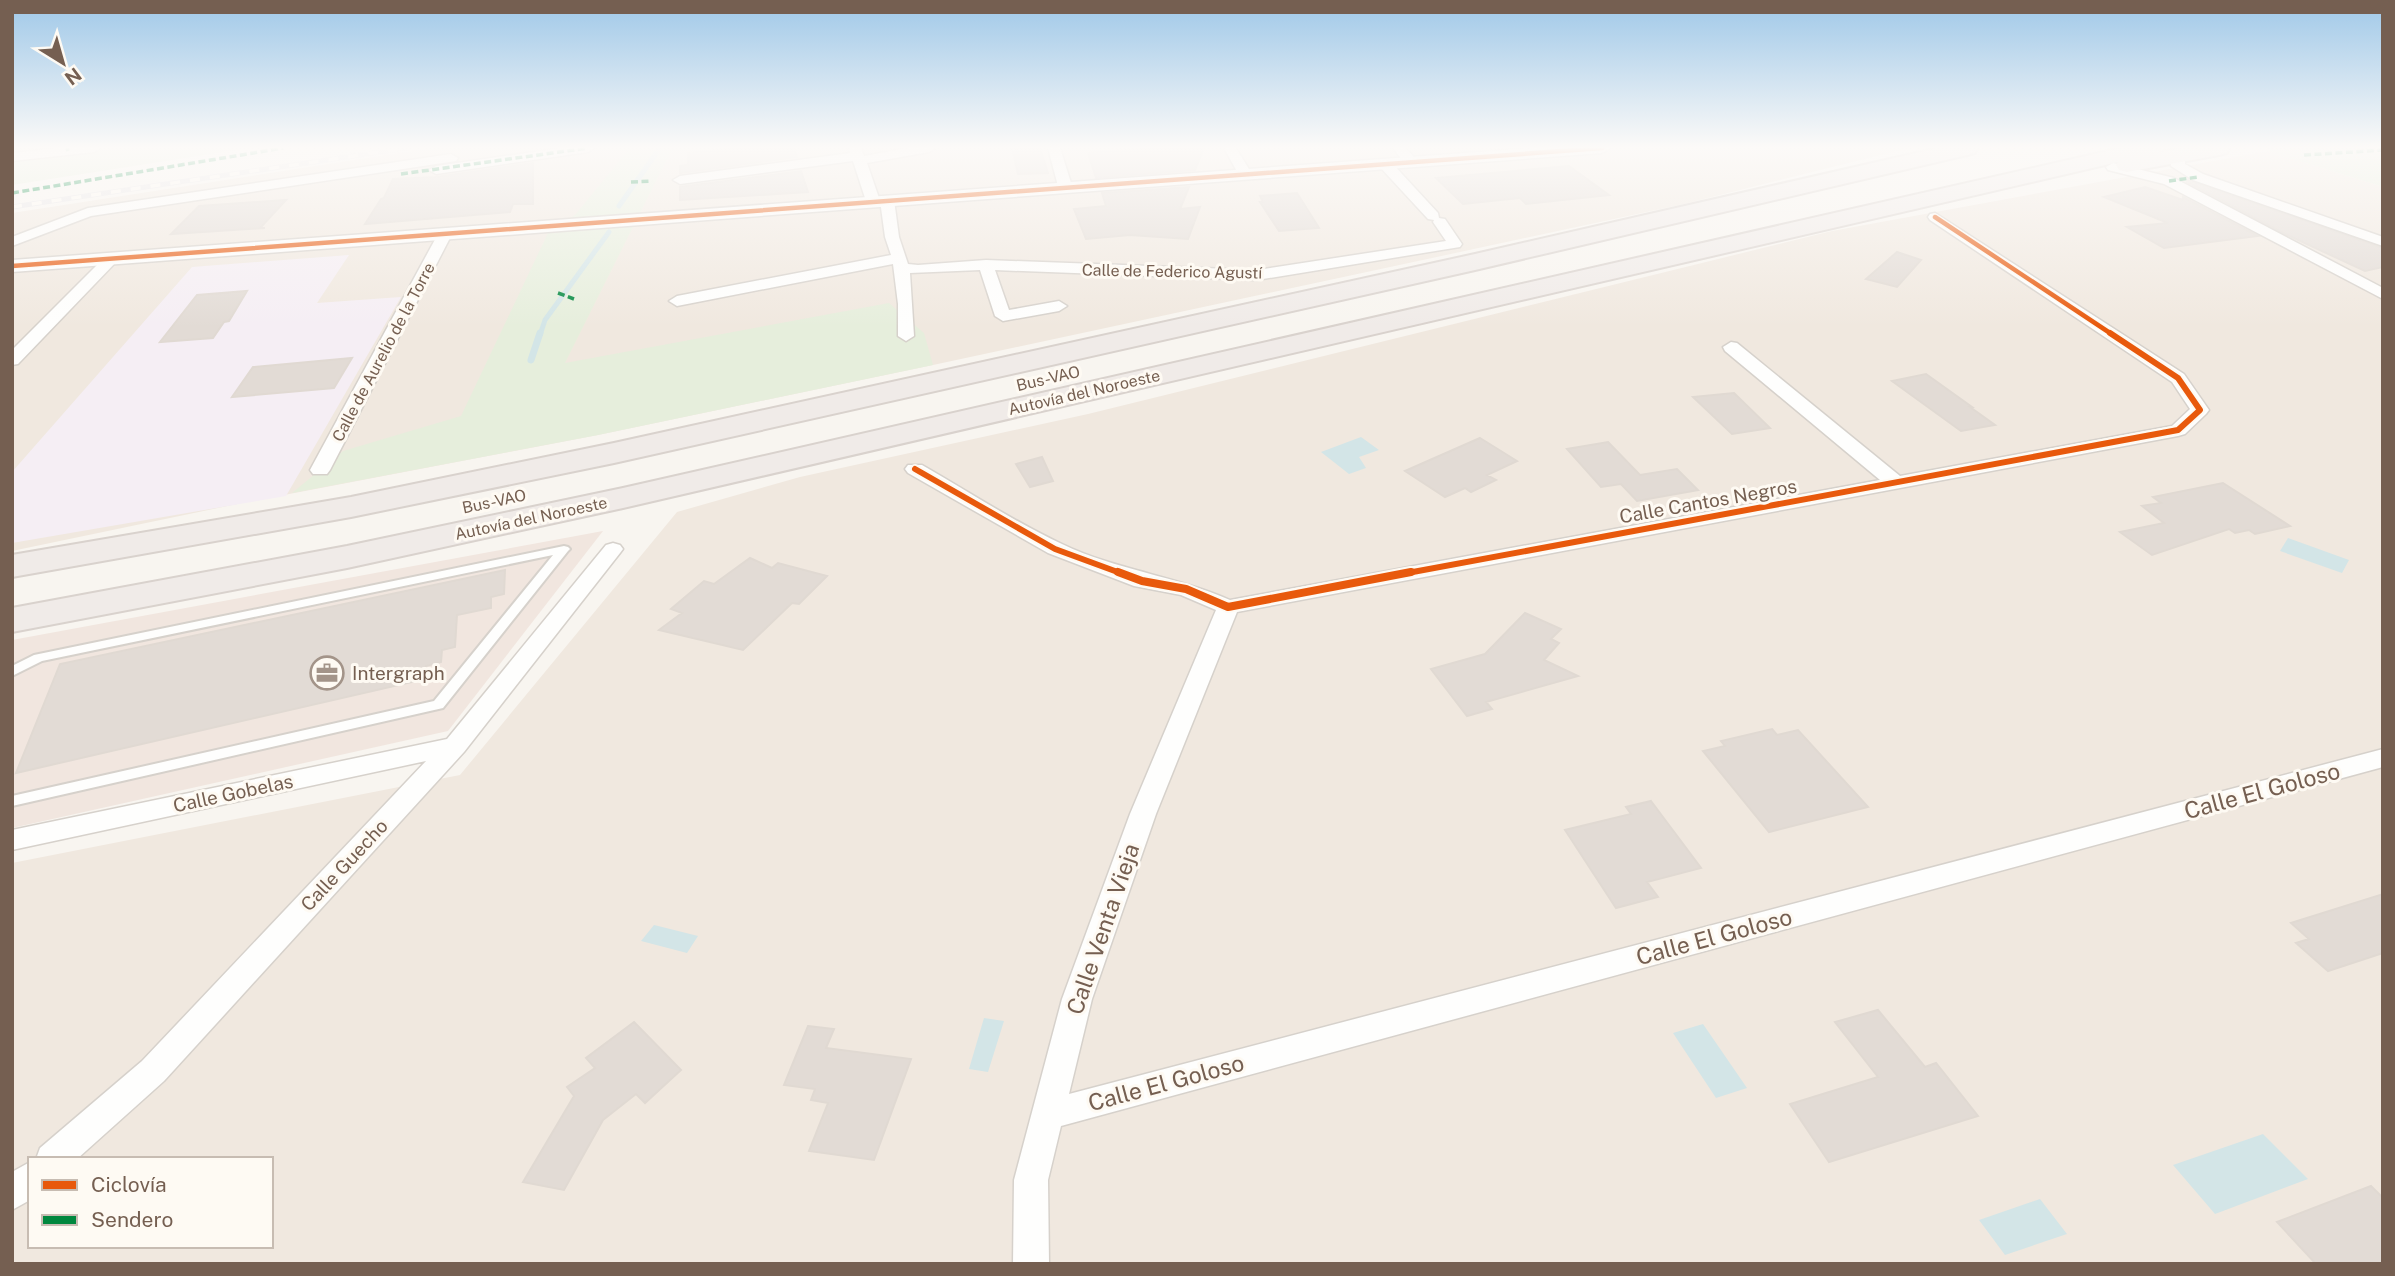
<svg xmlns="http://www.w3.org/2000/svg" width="2395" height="1276" viewBox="0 0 2395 1276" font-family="'Public Sans',sans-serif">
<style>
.residential{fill:#f0e8df;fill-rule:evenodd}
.commercial{fill:#f1e6df}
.education{fill:#f5eef4}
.green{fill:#e6eedc}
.water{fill:#d3e5e7}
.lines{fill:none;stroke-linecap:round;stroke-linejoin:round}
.stream-far1{stroke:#d3e5e7;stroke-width:5}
.stream{stroke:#d3e5e7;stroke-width:7}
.building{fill:#e2dbd5;stroke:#e0d9d2;stroke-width:2}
.service-casing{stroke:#d6d1cb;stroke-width:4}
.minor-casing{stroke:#d6d1cb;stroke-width:3}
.tertiary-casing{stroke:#d6d1cb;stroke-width:3}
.motorway-casing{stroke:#d9d2cd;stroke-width:4}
.service{fill:#fefefd;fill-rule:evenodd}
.minor{fill:#fefefd;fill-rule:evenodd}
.tertiary{fill:#fefefd;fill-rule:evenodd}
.motorway{fill:#f0ebe8;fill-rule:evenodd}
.rail-casing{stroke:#e6e4e6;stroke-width:5}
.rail{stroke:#fefaf3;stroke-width:3.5;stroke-dasharray:10;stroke-linecap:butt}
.quiet{stroke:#00873e;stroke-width:3.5;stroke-dasharray:7 3.5;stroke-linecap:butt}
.cycleway-far2-casing{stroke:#fefaf3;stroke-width:7}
.cycleway-far1-casing{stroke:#fefaf3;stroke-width:10}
.cycleway-casing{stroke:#fefaf3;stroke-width:12}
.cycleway-far2{stroke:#e8590c;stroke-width:4.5}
.cycleway-far1{stroke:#e8590c;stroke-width:6}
.cycleway{stroke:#e8590c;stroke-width:8}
.labels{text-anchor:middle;stroke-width:6;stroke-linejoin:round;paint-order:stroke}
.far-street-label{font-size:16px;fill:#755f51;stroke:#fefaf3}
.street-label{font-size:19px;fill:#755f51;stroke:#fefaf3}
.poi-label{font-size:19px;fill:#755f51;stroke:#fefaf3;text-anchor:start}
.near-street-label{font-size:23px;fill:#755f51;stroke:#fefaf3}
</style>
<rect width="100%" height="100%" fill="#f8f5f0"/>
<path class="residential" d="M432 148H1909L1684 204 933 365 598 435 237 504 12 551V213Z
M2268 151 2383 187V1264H12V863L460 775 677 512 800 477 1088 414 1832 231ZM30 1159H271V1246H30Z"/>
<path class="commercial" d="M603 531 448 731 12 828V640Z"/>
<path class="education" d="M349 255 317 303 401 297 286 496 12 543V472L192 267Z"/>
<path class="green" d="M12 148H249L12 185Z
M630 148H676L670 153 565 363 889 303 924 333 933 365 598 435 292 493 343 451 461 416 548 233 575 215Z
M2267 148H2383V187L2268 151 2274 150Z"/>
<path class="water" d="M1361 437 1379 450 1359 457 1366 468 1349 474 1321 452Z
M2288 538 2349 560 2342 573 2280 551Z
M654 925 698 936 687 953 641 941Z
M984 1018 1004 1021 988 1072 969 1069Z
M1703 1024 1747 1088 1716 1098 1673 1033Z
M2263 1134 2308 1179 2215 1214 2173 1165Z
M2040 1199 2067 1234 2005 1255 1979 1220Z"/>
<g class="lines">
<path class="stream-far1" d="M619 206 660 148
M540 335 545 320 609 232"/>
<path class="stream" d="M531 360 540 333"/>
</g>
<path class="building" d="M737 148H794L797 157 680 173V166L688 165V153Z
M1012 148H1040L1048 173 1018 174Z
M1157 148H1204L1195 170 1096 178 1088 153Z
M533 163V204H513L510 212 365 224 381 199 384 198 393 179 436 177Z
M1569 166 1609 195 1526 204 1520 198 1463 204 1436 178Z
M801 171 808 192 680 200V187Z
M2188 180 2383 248V267L2365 271 2285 234 2187 182Z
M1189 187 1180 209 1200 207 1188 239 1130 235 1086 239 1074 209 1106 206 1102 193Z
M2145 187 2183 200V197L2258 236 2164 248 2127 227 2168 223 2104 197Z
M1297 193 1319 228 1279 231 1260 202H1263L1260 196Z
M286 200 260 228H265L171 234 199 206Z
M1897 252 1921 260 1897 287 1866 279Z
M247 291 229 321 224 322 213 338 160 342 197 295Z
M352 358 334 388 232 397 253 367Z
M1926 374 1972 407H1970L1995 425 1961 431 1892 381Z
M1734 393 1770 428 1732 434 1693 397Z
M1480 438 1517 461 1487 475 1496 480 1471 492 1465 488 1445 497 1405 471Z
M1608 442 1640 475 1677 469 1698 490 1637 501 1621 484 1601 487 1567 449Z
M1042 457 1053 481 1030 487 1016 464Z
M2223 483 2290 526 2255 534 2249 530 2235 533 2229 529 2152 555 2120 532 2164 523 2142 506 2161 503 2153 497Z
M750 558 772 568 778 563 827 576 799 604 792 603 743 650 659 630 682 613 671 609 704 581 714 584Z
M505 570 504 594 491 597V608L457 615 455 647 442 650 441 662 426 666 425 679 16 773 60 664Z
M1525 613 1561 629 1551 639 1559 643 1544 660 1578 676 1486 702 1492 709 1467 716 1431 669 1485 654Z
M1772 729 1777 735 1798 730 1868 807 1769 832 1703 751 1725 746 1721 741Z
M1651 801 1701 868 1647 882 1658 897 1616 908 1565 830 1631 814 1626 807Z
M2383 894V953L2328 971 2296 943 2309 939 2291 923Z
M1878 1010 1925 1067 1936 1063 1978 1116 1829 1162 1790 1104 1878 1077 1835 1022Z
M634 1022 681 1070 645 1103 636 1094 603 1120 564 1190 523 1182 574 1096 567 1087 595 1068 586 1058Z
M808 1026 834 1029 826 1048 911 1059 874 1160 809 1151 828 1103 811 1100 815 1089 784 1085Z
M2371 1186 2383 1198V1264H2316L2277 1222Z"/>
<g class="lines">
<defs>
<path id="service" d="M564 546 568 547 570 549 568 551 443 708 12 806V796L434 701 553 555 42 661 12 676V666L34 655Z"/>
<path id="minor" d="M58 148H100L94 152 12 161V153Z
M561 148H594L588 152 436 174 429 170 436 166Z
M849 148H861L864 156 908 148H935L929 152 867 163 880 201 873 205 866 201 853 161 680 184 673 180 680 176 850 153Z
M1048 148H1060L1072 186 1070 189 1065 190 1058 186Z
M1224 148H1236L1252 174 1250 177H1240Z
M1393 148H1406L1418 162 1411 166 1406 165Z
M2178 152 2185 156V164L2203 174 2383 237V246L2193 180 2171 166V156Z
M451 154 458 158 456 161 91 216 12 246V237L88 208Z
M1385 160 1390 161 1438 213 1439 218 1445 219 1462 244 1460 247 1257 280 995 270 1009 310 1059 301 1067 306 1059 311 1003 321 995 316 980 270 910 273 914 336 906 341 898 336V304L893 264 677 306 669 301 677 296 891 255 885 237 880 200 887 196 894 200 899 237 908 264 918 265 986 260 1257 270 1446 241 1433 222 1434 220 1428 219 1380 167 1378 164Z
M2113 163 2174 178 2383 288V299L2164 184 2108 170 2106 167Z
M1935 213 2184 374 2209 410 2206 414 2185 434 2178 436 1237 612 1156 814 1092 999 1069 1094 2383 749V767L1061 1126 1048 1180 1049 1264H1013L1014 1180 1062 999 1130 814 1216 610 1181 595 1134 586 1048 553 908 473 905 469 908 465H922C968 491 1014 522 1062 544 1116 570 1176 576 1230 600L1880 480 1725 351 1723 347 1731 342 1737 343 1900 476 2172 426 2190 409 2172 382 1930 220 1928 217 1930 214Z
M445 230 452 234 330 470 327 474H313L310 470 438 234Z
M112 253 117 255 120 258 117 261 18 364 12 365V350L107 255Z
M613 543 620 545 623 549 620 553 464 752 164 1081 77 1159H36L40 1148 142 1061 426 761 12 850V830L447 739 606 545Z
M30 1162V1200L12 1210V1172Z"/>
<path id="tertiary" d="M1533 148H1610L1602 153 12 272V260Z"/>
<path id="motorway" d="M1938 148H1978L1975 153 1967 155 1475 270 614 463 351 517 12 577V555L351 497 614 443 1475 254Z
M2121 148H2163L2160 152 2183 148H2230L2227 153 2219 155 2127 172 2119 170 2116 165 2118 162 623 508 347 568 12 632V608L347 546 623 488Z"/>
</defs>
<use href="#service" class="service-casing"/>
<use href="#minor" class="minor-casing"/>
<use href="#tertiary" class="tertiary-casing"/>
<use href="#motorway" class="motorway-casing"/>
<use href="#service" class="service"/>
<use href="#minor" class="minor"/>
<use href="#tertiary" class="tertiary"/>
<use href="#motorway" class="motorway"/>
<defs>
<path id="rail" d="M12 207 407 148"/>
</defs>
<use href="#rail" class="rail-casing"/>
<use href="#rail" class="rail"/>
<path class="quiet" d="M67 148 68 151
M2304 155 2383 150
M401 174 588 148
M2169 181 2198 177
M631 182 652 181
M12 193 283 148
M558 293 574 299"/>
<defs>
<path id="cycleway-far2" d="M1935 217 2113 335
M12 266 1602 148"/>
<path id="cycleway-far1" d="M915 469 1055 549 1123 574
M1402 574 2178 430 2200 410 2178 378 2110 333"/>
<path id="cycleway" d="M1118 572 1142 581 1186 589 1228 607 1411 572"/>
</defs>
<use href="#cycleway-far2" class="cycleway-far2-casing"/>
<use href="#cycleway-far1" class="cycleway-far1-casing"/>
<use href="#cycleway" class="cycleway-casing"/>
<use href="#cycleway-far2" class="cycleway-far2"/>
<use href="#cycleway-far1" class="cycleway-far1"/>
<use href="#cycleway" class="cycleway"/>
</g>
<linearGradient id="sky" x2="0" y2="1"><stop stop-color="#9fc8e8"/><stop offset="0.45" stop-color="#fcfaf8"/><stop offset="1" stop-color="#fcfaf8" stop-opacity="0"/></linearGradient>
<rect width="2395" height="327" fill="url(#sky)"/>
<defs>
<symbol id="office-ring" viewBox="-11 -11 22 22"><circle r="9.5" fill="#fefaf3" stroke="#a39489" stroke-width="1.5"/><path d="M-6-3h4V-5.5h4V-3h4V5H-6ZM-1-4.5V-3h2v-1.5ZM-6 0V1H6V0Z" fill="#a39489"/></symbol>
</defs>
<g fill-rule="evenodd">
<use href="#office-ring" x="308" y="654" width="38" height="38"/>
</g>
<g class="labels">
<g class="far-street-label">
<text transform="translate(1172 271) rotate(1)" y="6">Calle de Federico Agustí</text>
<text transform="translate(383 352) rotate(-62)" y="6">Calle de Aurelio de la Torre</text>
<text transform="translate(1048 378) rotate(-13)" y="6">Bus-VAO</text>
<text transform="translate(1084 392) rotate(-13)" y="6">Autovía del Noroeste</text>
<text transform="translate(494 501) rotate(-12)" y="6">Bus-VAO</text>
<text transform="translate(531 518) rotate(-12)" y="6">Autovía del Noroeste</text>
</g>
<g class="street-label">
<text transform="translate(1708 501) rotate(-10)" y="7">Calle Cantos Negros</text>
<text transform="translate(233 793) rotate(-12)" y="7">Calle Gobelas</text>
<text transform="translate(344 865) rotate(-47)" y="7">Calle Guecho</text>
</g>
<g class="poi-label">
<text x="352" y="680">Intergraph</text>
</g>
<g class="near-street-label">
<text transform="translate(2262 791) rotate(-15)" y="8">Calle El Goloso</text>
<text transform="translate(1103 929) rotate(-71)" y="8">Calle Venta Vieja</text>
<text transform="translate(1714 937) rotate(-15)" y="8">Calle El Goloso</text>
<text transform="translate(1166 1083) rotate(-15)" y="8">Calle El Goloso</text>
</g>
</g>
<rect width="2395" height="1276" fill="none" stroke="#755f51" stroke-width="28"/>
<rect x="28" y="1157" width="245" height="91" fill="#fefaf3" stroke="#c7bcb2" stroke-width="2"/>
<rect x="42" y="1180" width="35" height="10" fill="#e8590c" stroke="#c7bcb2" stroke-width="2"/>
<text x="91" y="1192" font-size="21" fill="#755f51">Ciclovía</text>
<rect x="42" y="1215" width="35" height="10" fill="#00873e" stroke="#c7bcb2" stroke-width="2"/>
<text x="91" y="1227" font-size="21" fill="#755f51">Sendero</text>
<g transform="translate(63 63) rotate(143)" stroke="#fefaf3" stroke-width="5" paint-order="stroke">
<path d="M0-5L12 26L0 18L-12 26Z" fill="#755f51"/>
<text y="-10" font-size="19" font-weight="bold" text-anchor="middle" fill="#755f51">N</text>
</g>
</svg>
